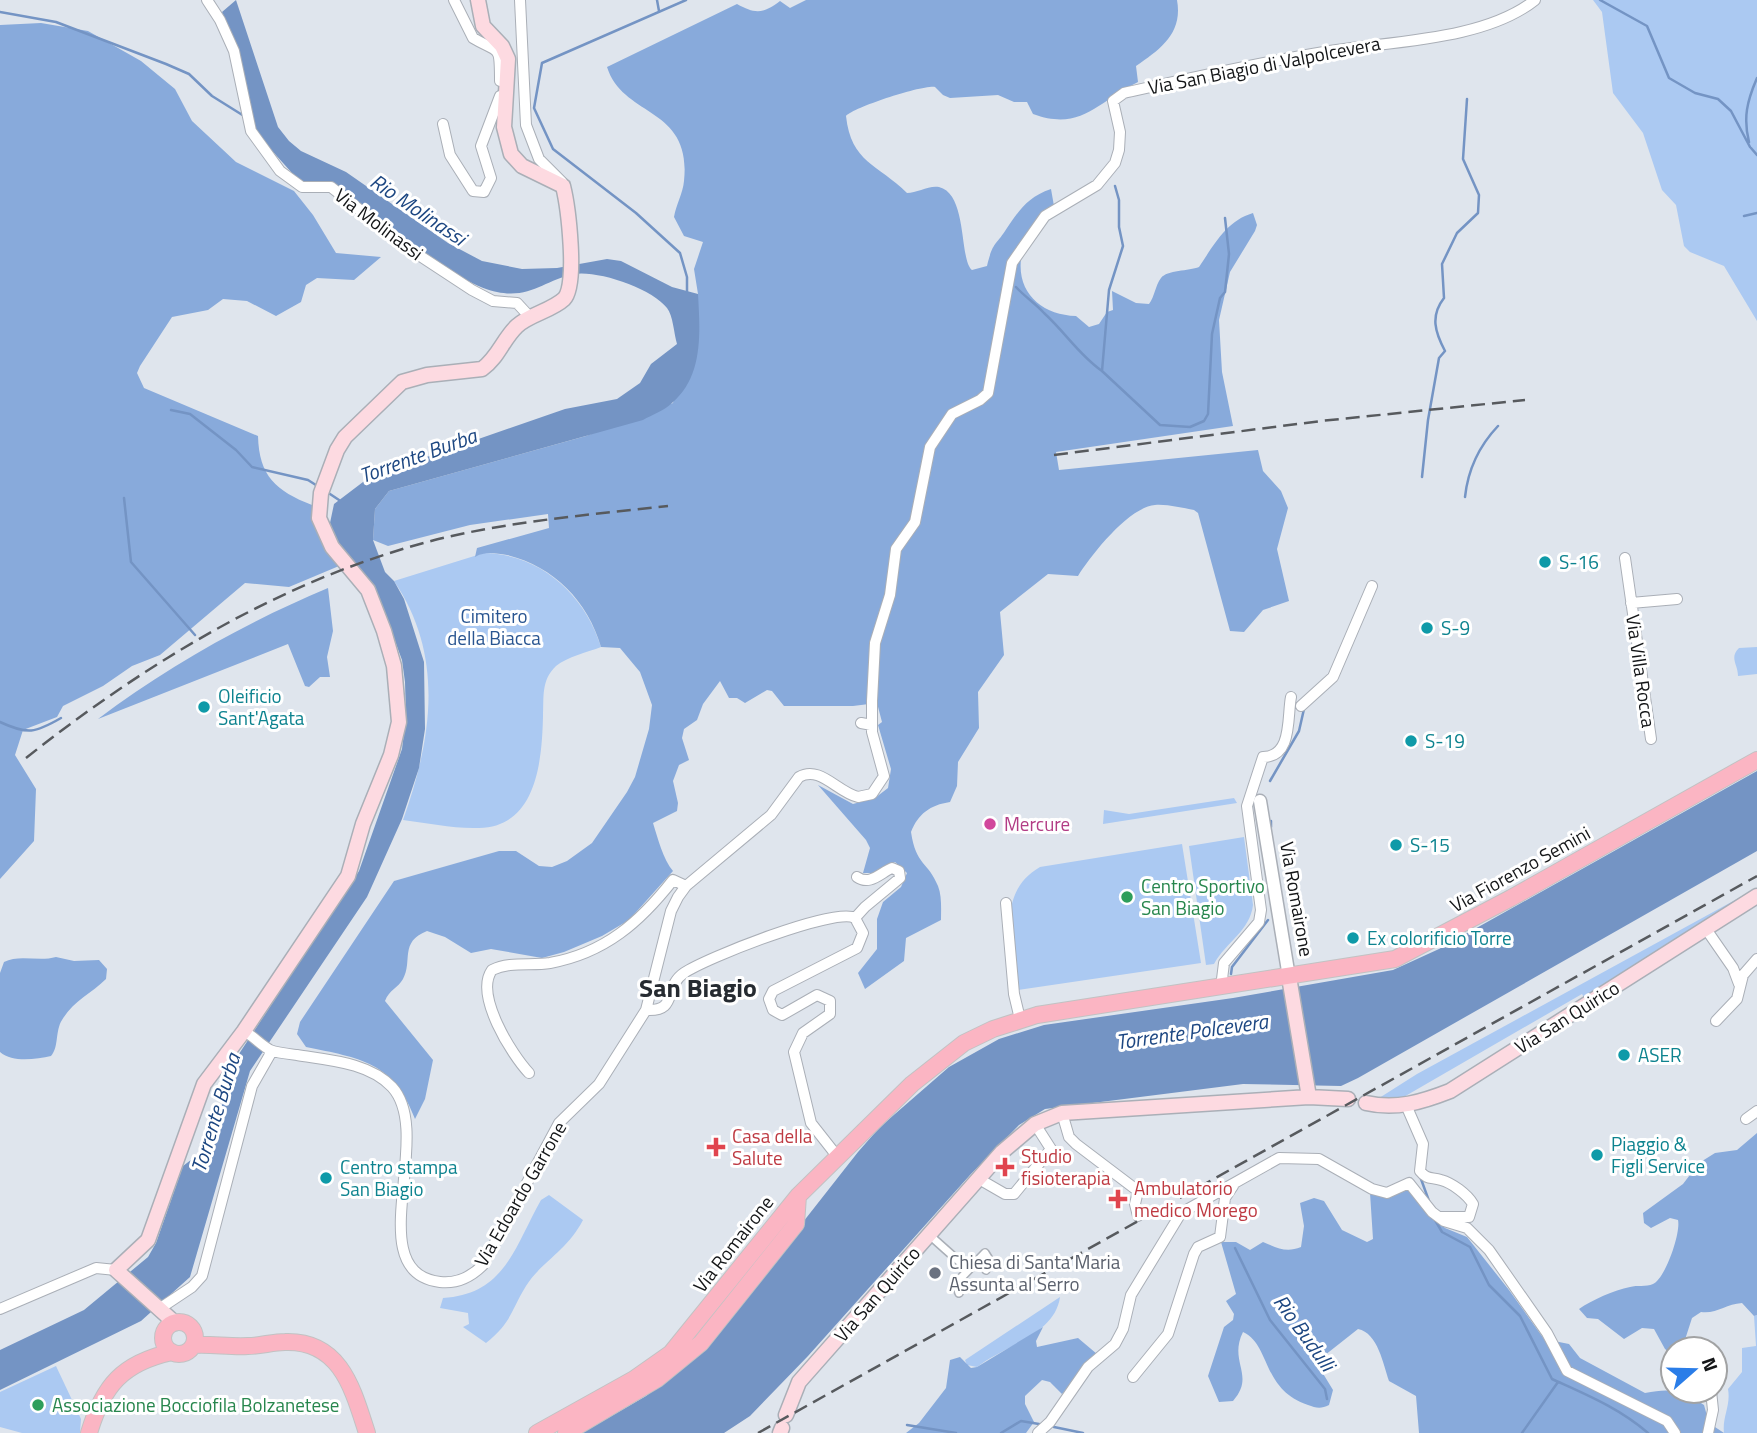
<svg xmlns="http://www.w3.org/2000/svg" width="1757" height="1433" viewBox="0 0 1757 1433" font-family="'Titillium Web',sans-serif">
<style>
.green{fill:#abc9f2}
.forest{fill:#88aadb}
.water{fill:#7494c4}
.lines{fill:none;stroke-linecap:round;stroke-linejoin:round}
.stream{stroke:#7494c4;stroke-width:2.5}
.pedestrian-casing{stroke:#aaafb7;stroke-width:10}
.minor-casing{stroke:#aaafb7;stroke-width:12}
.tertiary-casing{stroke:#aaafb7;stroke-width:15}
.secondary-casing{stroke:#aaafb7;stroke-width:17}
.primary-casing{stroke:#c2c2c3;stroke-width:18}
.pedestrian{stroke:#fff;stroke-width:7}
.minor{stroke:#fff;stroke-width:10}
.tertiary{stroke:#fff;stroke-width:12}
.secondary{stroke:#fddae1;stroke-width:14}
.primary{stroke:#fbb5c3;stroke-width:16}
.rail{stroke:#575a5e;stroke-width:2.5;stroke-dasharray:14 7;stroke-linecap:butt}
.culture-dot{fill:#0f9aa8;stroke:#fff;stroke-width:2.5}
.hotel-dot{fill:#d1479c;stroke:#fff;stroke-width:2.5}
.leisure-dot{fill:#2e9e5b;stroke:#fff;stroke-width:2.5}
.health-dot{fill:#e0444e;stroke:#fff;stroke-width:2.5}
.worship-dot{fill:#6b7280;stroke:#fff;stroke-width:2.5}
.labels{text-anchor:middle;stroke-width:6;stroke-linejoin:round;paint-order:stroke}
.street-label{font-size:19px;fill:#141618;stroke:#fff}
.culture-label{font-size:19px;fill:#0d838f;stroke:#fff;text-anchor:start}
.park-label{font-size:19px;fill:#295591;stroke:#fff}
.hotel-label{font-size:19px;fill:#b23c85;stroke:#fff;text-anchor:start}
.leisure-label{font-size:19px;fill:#27864d;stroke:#fff;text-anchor:start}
.health-label{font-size:19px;fill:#be3a42;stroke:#fff;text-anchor:start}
.worship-label{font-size:19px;fill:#5b616d;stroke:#fff;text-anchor:start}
.water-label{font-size:21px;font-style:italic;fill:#1d4782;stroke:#fff}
.district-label{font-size:26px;font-weight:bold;fill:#262b31;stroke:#fff}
</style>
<rect width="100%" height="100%" fill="#dfe5ed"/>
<path class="green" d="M1593 0H1757V321L1724 266 1690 252 1684 246 1676 205 1662 190 1643 133 1613 93 1602 12Z
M484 553C541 554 585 595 601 647 588 652 567 657 556 666 541 680 544 697 543 716 542 760 537 827 479 828 454 829 428 823 403 820 432 739 445 656 394 581Z
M1757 647V674L1738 676C1738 664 1729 658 1739 648Z
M1234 798 1237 803 1103 824 1104 810 1129 814Z
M1244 837 1253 905C1250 931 1226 942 1214 964L1206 965 1189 846Z
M1182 844 1201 963 1018 990C1013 945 994 894 1040 867Z
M1757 888 1585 999 1582 994 1402 1098 1376 1100 1417 1074Z
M549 1195 583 1220C567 1251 541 1262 526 1286 510 1312 512 1322 486 1343L463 1327 469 1324 468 1313 440 1308 443 1298C505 1294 514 1248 541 1200Z
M1060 1297C1055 1335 1003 1346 977 1367L967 1365 965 1360Z
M1757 1315V1433H1724C1722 1417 1731 1406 1728 1389L1742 1372V1348L1756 1346 1754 1316Z
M56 1366 81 1419 80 1433H22L0 1427V1392Z"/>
<path class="forest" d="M806 0H1177C1183 33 1161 49 1136 66L1138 82C1098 101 1082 132 1033 114L1027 102H1014L998 95 950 98 943 95 935 87C922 85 855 107 846 116 851 163 878 164 907 193 917 193 929 185 939 187 968 194 959 260 972 270L987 266C993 241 995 247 1007 228 1020 209 1028 197 1051 189L1054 206C1044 215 1030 225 1024 238 1021 243 1022 253 1021 259 1017 294 1043 315 1076 316L1089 327 1099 324 1107 312 1113 310 1112 291 1136 303 1149 304C1155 296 1155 286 1161 278 1167 270 1189 271 1199 267 1214 245 1226 221 1253 213L1257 225 1255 231 1230 272 1219 320 1222 372 1233 426 1056 452 1059 470 1258 450 1263 471 1281 491 1288 508 1277 549 1289 601 1263 610 1244 632 1230 631 1198 513 1194 510C1182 508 1167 504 1155 505 1129 507 1091 555 1078 576L1048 574 1000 612 1004 655 978 692 979 728 958 762 957 786 950 802C930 805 918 814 911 832 916 866 928 861 938 886 942 896 941 910 941 920L906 938 904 961 865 989 858 973 877 949V919L883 902 901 887 907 873 895 862 874 873H863L870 848 866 840 818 785 853 804 875 798 888 788 891 769 878 725 882 722 877 703 853 706H784L772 691 767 690 745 703 737 698H729L720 681 703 704 697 720 684 729 682 738 689 760 679 765 673 781 678 803 677 811 653 823C658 839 663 859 673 871L629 920 602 936 564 952 542 958 491 949 471 953 445 937 427 931C399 942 413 961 403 979 398 988 389 990 385 1001L433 1060 425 1099 415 1119C394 1062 360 1058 306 1047L297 1034 300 1022 394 881 499 851H516L539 866 552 867 567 861 592 843 627 792 635 777 649 729 652 705 640 672 620 648 601 647C588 601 553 566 507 555 495 553 485 551 475 557L477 548 549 528 548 514 470 525 388 546 373 540 375 509 389 491 586 436 673 403 698 294 694 269 703 242 684 236 674 217C676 205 683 193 684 181 692 106 623 118 607 67L737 4C755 14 763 14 780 1L790 8Z
M41 23 88 31 141 61 175 89 192 121 236 162 294 191 313 215 336 253 381 257 354 280 317 278 306 285 301 302 276 316 247 301 223 299 208 310 172 317 140 366 137 373 144 388 258 436C259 476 276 491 312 505 315 529 322 549 339 566L289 587 245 583 160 655 132 666 103 686 63 706 57 717 23 730 15 755 36 789 34 841 0 879V25Z
M328 588 333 631 327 657 330 677H320L309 687 305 686 288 644 98 719C168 666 247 622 328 588Z
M56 957 74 961 99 960 107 969 106 979C91 994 73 1001 62 1020 55 1031 59 1047 51 1056 36 1059 13 1063 0 1052V973L4 962C19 954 39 962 56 957Z
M1757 1133V1315L1754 1316 1742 1303C1726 1304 1717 1314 1701 1312L1692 1318 1682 1349H1673V1355L1665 1349 1654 1329 1642 1328 1624 1339 1598 1319 1587 1318 1579 1309C1592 1300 1614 1290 1630 1287 1637 1285 1646 1287 1653 1284 1665 1279 1681 1233 1678 1220L1670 1218 1651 1228 1644 1223 1643 1213 1683 1184 1699 1163 1715 1153 1737 1150Z
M1411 1190 1445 1228 1467 1237 1509 1290 1544 1339 1569 1344 1580 1358 1645 1393C1671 1388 1682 1390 1704 1405L1709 1423 1724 1433H1419L1416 1396 1389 1381C1383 1364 1378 1333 1358 1329L1320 1359 1319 1367 1333 1390 1329 1405C1321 1409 1316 1408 1308 1405 1261 1389 1271 1345 1243 1332 1228 1362 1256 1375 1233 1401L1219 1402 1208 1376 1224 1327 1233 1320 1234 1314 1226 1301 1236 1294 1221 1242H1236L1250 1250 1263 1242C1278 1248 1286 1253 1301 1247L1304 1226 1300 1203 1314 1198 1324 1201 1342 1230 1367 1242 1373 1239 1370 1193Z
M1043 1327 1036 1341 1037 1347 1078 1338 1097 1354 1062 1394 1050 1382 1042 1380 1025 1396V1404L1034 1422 1026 1433H906L919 1423 946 1388 950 1360 960 1357 971 1368 977 1367Z"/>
<path class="water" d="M236 0 278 127 289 141 301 151 346 172 448 243 482 261 522 269 557 268 607 259 621 261 672 287 698 294C700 331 704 376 672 403 665 410 652 415 643 420L389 491 375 509 373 540 385 572 394 581 404 599 424 662 425 729 419 768 402 819 367 897 250 1071 190 1277 141 1321 0 1390V1350L84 1310 148 1257 156 1243 183 1166 212 1144 233 1063 359 871 402 749 406 716 405 682 402 660 379 598 335 538 330 523 334 504 363 482 421 459 565 409 617 399 640 383 651 364 677 344C674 334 673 315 667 308 652 288 597 270 574 274 545 280 530 299 497 292 457 285 367 212 333 184L320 181 301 183 257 134 236 44 222 12Z
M1757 771V851L1358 1078 1341 1086 1243 1084 1045 1109 1019 1125 970 1175 808 1356 750 1416 724 1433H582L646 1396 701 1352 858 1152 880 1127 949 1067 999 1039 1044 1025 1233 998 1393 970 1439 949Z"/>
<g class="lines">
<path class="stream" d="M657 0 659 11
M686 0 542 63 534 108 553 149 636 213 680 253 687 277V292
M1600 0 1647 26 1669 78 1695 93 1718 99 1731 111 1750 147
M0 12 56 22 166 64 189 74 212 96 244 116
M1749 142C1743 118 1747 101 1757 78
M1751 148 1757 155
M1115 186 1119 200V227L1123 246 1109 290 1102 371 1160 425 1190 427 1204 421 1208 414 1212 334 1220 298 1225 292 1229 254 1225 218
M1744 216 1757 213
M1016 287C1025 297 1035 303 1044 313 1065 332 1079 355 1102 371
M171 410 190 414 236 450 252 467 308 480 319 487
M1422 477 1428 420 1439 358 1445 351C1435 332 1430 316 1444 298L1442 264 1457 233 1478 213 1479 195 1463 159 1467 99
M327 492 339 500
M1465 497C1468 469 1479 446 1498 426
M124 498 131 562 195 635
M0 722C28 735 35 733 61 718
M1270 781 1299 731 1304 709
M1271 821V827
M1231 974 1232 967 1268 920
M1421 1179 1429 1201
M1435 1220 1442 1232 1470 1247 1489 1285 1520 1316 1552 1379C1587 1395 1619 1408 1648 1433
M1235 1248 1270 1320 1325 1389 1327 1399
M907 1425 956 1433
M1054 1427 1083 1433
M1001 1433 1021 1421 1039 1424
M1522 1433 1558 1382"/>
<defs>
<path id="pedestrian" d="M935 1240 963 1265
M959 1293 956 1283 985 1253 990 1261 986 1270"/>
<path id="minor" d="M207 0 220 20 234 51 251 131 280 171 302 187H331L408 248 472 290 493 301 517 303 529 316
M454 0 473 38C500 54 500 44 500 81
M520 0 526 125 539 159 562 182
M443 124 450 155 473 191 484 192 491 178 481 146 500 96
M1625 558 1651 739
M1631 603 1677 599
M1301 706 1333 677 1372 586
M861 723 872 725
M1006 903 1014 994 1020 1019
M855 918 865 907 900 878 899 871 892 868C880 873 870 886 857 877
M1706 929 1733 968 1739 984
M1221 987 1224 963 1259 922 1261 910 1247 806 1263 757C1293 757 1287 716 1291 697
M646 1010C679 1012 663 987 684 973 706 958 835 907 855 918L863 933 857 948 773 991 769 999 773 1010 782 1015 817 995 830 1001V1014L803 1033 794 1052 811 1123 837 1156
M1716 1021 1737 999 1743 975 1757 959
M244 1031C253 1036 261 1045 270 1050 278 1053 289 1054 297 1055 327 1060 369 1062 392 1087 436 1135 359 1272 440 1282 457 1284 471 1277 483 1265L559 1123 599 1084 646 1010 671 911 678 897 686 886 771 815 799 777C820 765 837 792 858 797L872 794 884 776 872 732V701L875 643 890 595 896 549 915 522 930 447 952 414 980 400 988 393 1012 263 1045 216 1097 185 1115 163 1119 150 1120 132 1113 101 1124 93C1191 78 1257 63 1324 52 1389 41 1484 41 1535 0
M529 1073C512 1055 474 995 492 970 510 961 531 966 550 963 605 953 640 922 673 880L686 886
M1406 1105 1423 1144 1420 1171C1427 1180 1431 1177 1441 1180 1452 1183 1467 1194 1473 1204L1469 1217H1440
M1062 1113 1069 1137 1076 1144 1138 1191 1135 1204 1138 1216
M1746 1119 1757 1111
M979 1179 1005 1194H1014L1051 1149 1035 1124
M0 1309 96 1268 116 1270
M159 1309 192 1287 202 1276 252 1086 272 1051
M1133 1377 1168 1334 1194 1254 1198 1247 1220 1237 1225 1198 1233 1186
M1038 1433 1050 1422 1088 1367 1115 1344 1123 1329 1131 1295 1181 1213 1279 1158 1319 1159 1372 1189 1387 1193 1409 1183 1432 1212 1444 1221 1467 1228 1489 1250 1547 1333 1567 1371 1667 1421 1675 1433
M1708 1433 1713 1410 1711 1391"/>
<path id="tertiary" d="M1260 801 1289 977"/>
<path id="secondary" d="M1289 977 1309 1097
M1366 1103C1396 1110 1422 1102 1450 1091L1757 896
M175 1323 116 1270 148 1240 204 1084 244 1031 348 876 363 824 391 755 399 722 394 666 384 631 368 590 332 547 319 518 321 493 337 450 345 437 402 382 427 375 482 369C498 358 503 339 517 326 530 314 551 311 564 299 578 285 568 206 563 186L522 166 511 154 504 127 508 59 502 46 483 26 478 0
M786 1415 799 1382 1002 1152 1035 1124 1062 1113 1309 1097 1348 1099
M780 1433 782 1428"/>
<path id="primary" d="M163 1338a16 16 0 1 1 32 0a16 16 0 1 1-32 0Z
M194 1345C212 1344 230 1347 248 1346 260 1346 273 1342 285 1342 341 1340 353 1390 367 1433
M89 1433C103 1386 122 1363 172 1352
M537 1433 634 1379 671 1353 798 1196 912 1084 964 1043 993 1029 1037 1015 1395 959 1511 898 1757 760
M566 1433 657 1379 701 1343 796 1224 798 1196"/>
</defs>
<use href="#pedestrian" class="pedestrian-casing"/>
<use href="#minor" class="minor-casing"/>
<use href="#tertiary" class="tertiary-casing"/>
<use href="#secondary" class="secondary-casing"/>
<use href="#primary" class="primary-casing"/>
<use href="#pedestrian" class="pedestrian"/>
<use href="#minor" class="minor"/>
<use href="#tertiary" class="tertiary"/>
<use href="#secondary" class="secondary"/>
<use href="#primary" class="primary"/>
<path class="rail" d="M1054 455 1321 421 1525 400
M26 758C146 663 282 580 431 541 509 521 589 515 668 506
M758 1433 1757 876"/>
</g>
<g class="culture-dot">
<circle cx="1545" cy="562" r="7"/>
<circle cx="1427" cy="628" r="7"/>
<circle cx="204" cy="707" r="7"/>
<circle cx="1411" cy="741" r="7"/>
<circle cx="1396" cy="845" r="7"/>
<circle cx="1353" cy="938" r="7"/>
<circle cx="1624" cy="1055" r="7"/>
<circle cx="1597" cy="1155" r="7"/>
<circle cx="326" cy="1178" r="7"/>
</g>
<circle class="hotel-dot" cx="990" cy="824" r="7"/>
<g class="leisure-dot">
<circle cx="1127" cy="897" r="7"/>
<circle cx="38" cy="1405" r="7"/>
</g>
<g class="health-dot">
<path d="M712.5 1136.5h7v7h7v7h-7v7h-7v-7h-7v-7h7z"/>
<path d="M1001.5 1156.5h7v7h7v7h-7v7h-7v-7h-7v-7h7z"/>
<path d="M1114.5 1188.5h7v7h7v7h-7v7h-7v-7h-7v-7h7z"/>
</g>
<circle class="worship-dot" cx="935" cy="1273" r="7"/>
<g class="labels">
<g class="street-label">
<text transform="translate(1264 65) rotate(-11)" y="7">Via San Biagio di Valpolcevera</text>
<text transform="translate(379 224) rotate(37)" y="7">Via Molinassi</text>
<text transform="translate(1641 671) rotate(82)" y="7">Via Villa Rocca</text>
<text transform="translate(1520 869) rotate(-29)" y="7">Via Fiorenzo Semini</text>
<text transform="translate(1297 899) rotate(80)" y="7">Via Romairone</text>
<text transform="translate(1567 1017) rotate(-32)" y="7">Via San Quirico</text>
<text transform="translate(520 1194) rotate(-60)" y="7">Via Edoardo Garrone</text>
<text transform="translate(733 1244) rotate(-52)" y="7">Via Romairone</text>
<text transform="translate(877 1294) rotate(-49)" y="7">Via San Quirico</text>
</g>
<g class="culture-label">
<text x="1559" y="569">S-16</text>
<text x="1441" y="635">S-9</text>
<text x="218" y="703">Oleificio<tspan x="218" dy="22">Sant'Agata</tspan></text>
<text x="1425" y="748">S-19</text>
<text x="1410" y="852">S-15</text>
<text x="1367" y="945">Ex colorificio Torre</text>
<text x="1638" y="1062">ASER</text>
<text x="1611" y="1151">Piaggio &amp;<tspan x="1611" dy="22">Figli Service</tspan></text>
<text x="340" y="1174">Centro stampa<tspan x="340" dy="22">San Biagio</tspan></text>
</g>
<g class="park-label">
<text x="494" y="623">Cimitero<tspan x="494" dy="22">della Biacca</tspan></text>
</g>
<g class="hotel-label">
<text x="1004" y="831">Mercure</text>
</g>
<g class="leisure-label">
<text x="1141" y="893">Centro Sportivo<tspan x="1141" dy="22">San Biagio</tspan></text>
<text x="52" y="1412">Associazione Bocciofila Bolzanetese</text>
</g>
<g class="health-label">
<text x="732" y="1143">Casa della<tspan x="732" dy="22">Salute</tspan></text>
<text x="1021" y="1163">Studio<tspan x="1021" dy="22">fisioterapia</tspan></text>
<text x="1134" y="1195">Ambulatorio<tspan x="1134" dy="22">medico Morego</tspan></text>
</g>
<g class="worship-label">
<text x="949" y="1269">Chiesa di Santa Maria<tspan x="949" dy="22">Assunta al Serro</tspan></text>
</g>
<g class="water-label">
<text transform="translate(418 210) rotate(34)" y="7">Rio Molinassi</text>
<text transform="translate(418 456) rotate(-20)" y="7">Torrente Burba</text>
<text transform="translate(1192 1032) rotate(-8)" y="7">Torrente Polcevera</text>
<text transform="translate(216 1113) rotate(-73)" y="7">Torrente Burba</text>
<text transform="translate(1304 1333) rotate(54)" y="7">Rio Budulli</text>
</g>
<g class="district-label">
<text x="698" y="997">San Biagio</text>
</g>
</g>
<g transform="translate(1694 1370) rotate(70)"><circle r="33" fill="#ffffff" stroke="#a1a2a3" stroke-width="2"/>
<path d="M0-5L12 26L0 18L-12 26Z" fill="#2a7de8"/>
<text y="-10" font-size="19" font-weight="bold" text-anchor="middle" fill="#141618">N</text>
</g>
</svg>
